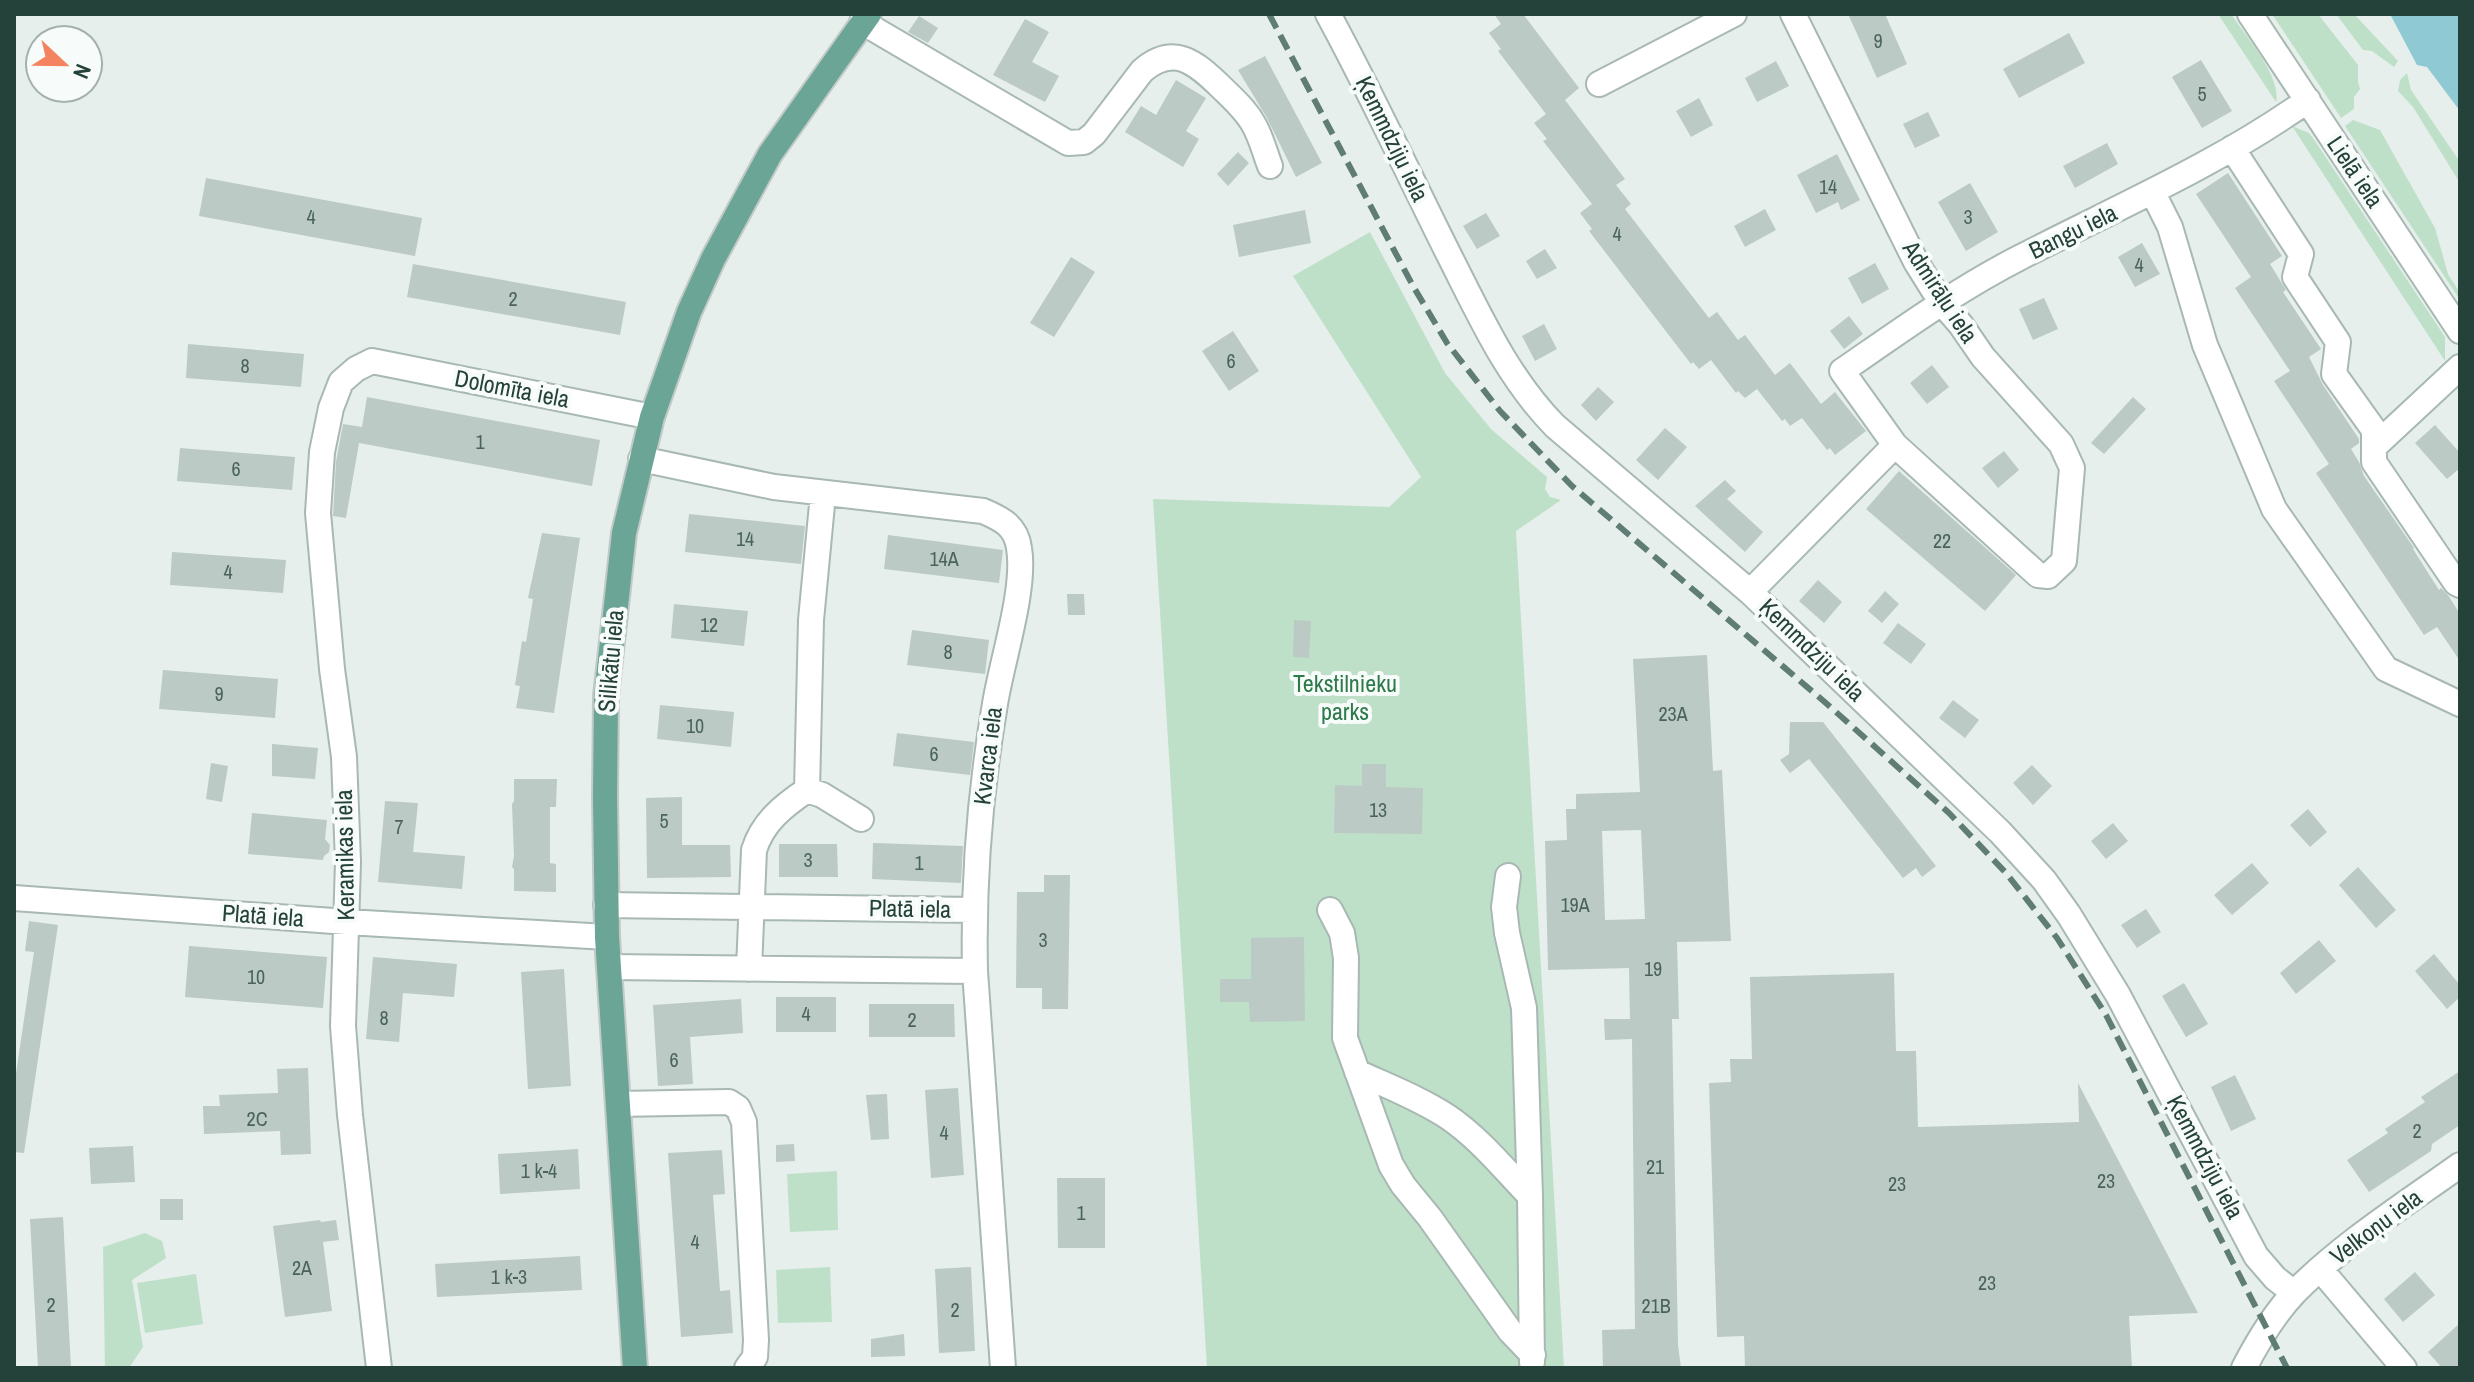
<svg xmlns="http://www.w3.org/2000/svg" width="2474" height="1382" viewBox="0 0 2474 1382" font-family="'Archivo Narrow',sans-serif">
<style>
.green{fill:#bfe0c8}
.water{fill:#8ec9d4}
.building{fill:#bbcac4;fill-rule:evenodd}
.lines{fill:none;stroke-linecap:round;stroke-linejoin:round}
.minor-casing{stroke:#a8b8b2;stroke-width:28}
.major-casing{stroke:#c2cac8;stroke-width:28}
.minor{stroke:#fff;stroke-width:24}
.major{stroke:#6aa596;stroke-width:24}
.rail{stroke:#5f7d75;stroke-width:6;stroke-dasharray:16 8;stroke-linecap:butt}
.labels{text-anchor:middle;stroke-width:8;stroke-linejoin:round;paint-order:stroke}
.number-label{font-size:20px;fill:#4a645c}
.street-label{font-size:24px;fill:#24423a;stroke:#f7fbf9}
.park-label{font-size:24px;fill:#2d7a4b;stroke:#f7fbf9}
</style>
<rect width="100%" height="100%" fill="#e6efeb"/>
<path class="green" d="M2218 14H2231C2245 35 2282 77 2276 102Z
M2272 14H2318L2358 65V82L2360 89 2354 97V109L2341 118Z
M2336 14H2354L2398 61 2394 67 2372 51 2363 50Z
M2407 73 2411 90 2460 162V183L2413 107 2398 91 2400 80Z
M2353 120 2380 130 2435 228 2448 274 2460 293V300L2345 126Z
M2292 126 2309 133 2315 141 2445 337V361Z
M1370 232 1445 373 1491 429 1547 477 1545 489 1550 497 1561 500 1516 531 1564 1368H1207L1153 499 1389 507 1421 477 1293 276Z
M837 1171 838 1230 790 1232 787 1174Z
M145 1233 162 1241 166 1258 132 1280 143 1347 129 1368H105L103 1247Z
M830 1267 832 1322 778 1323 776 1270Z
M196 1274 203 1324 145 1333 137 1283Z"/>
<path class="water" d="M2390 14H2460V111L2427 67 2417 65Z"/>
<path class="building" d="M1494 14H1523L1579 88 1565 100 1625 179 1616 185 1631 204 1625 209 1709 318 1717 312 1738 340 1745 335 1775 375 1790 363 1821 404 1835 392 1866 431 1835 455 1830 448 1827 450 1802 418 1790 426 1785 419 1782 421 1757 389 1745 398 1738 391 1736 393 1711 360 1699 369 1693 362 1691 364 1589 231 1592 229 1580 213 1592 204 1543 141 1547 139 1534 123 1546 114 1498 51 1501 49 1489 33 1501 24Z
M1848 14H1885L1907 64 1877 78Z
M919 16 938 28 928 43 908 32Z
M1025 19 1049 32 1032 62 1059 76 1045 102 993 75Z
M2069 33 2085 63 2019 98 2003 69Z
M1265 56 1322 163 1296 177 1267 118 1238 70Z
M2201 60 2232 111 2202 128 2172 77Z
M1776 61 1789 86 1757 102 1745 78Z
M1176 80 1206 98 1186 131 1199 139 1183 167 1125 132 1141 106 1156 115Z
M1699 98 1713 125 1691 137 1676 111Z
M1928 112 1940 136 1915 148 1903 124Z
M2107 143 2118 164 2075 188 2063 166Z
M1238 152 1249 163 1228 186 1217 174Z
M1837 154 1860 200 1841 210 1838 202 1816 213 1797 175Z
M2228 173 2282 256 2270 264 2286 290 2283 292 2321 349 2309 357 2323 385 2359 439V443L2351 449 2359 462 2364 476 2414 548 2413 549 2439 590 2441 588 2448 595 2460 614V661L2437 627 2424 635 2316 473 2329 464 2274 381 2290 371 2235 288 2251 277 2196 194Z
M206 178 422 218 415 256 199 216Z
M1970 183 1998 232 1966 251 1938 202Z
M1765 209 1776 230 1745 247 1734 226Z
M1305 210 1311 243 1239 257 1233 225Z
M1486 213 1500 236 1477 249 1463 226Z
M2142 243 2160 274 2135 287 2118 257Z
M1545 249 1557 268 1537 279 1526 261Z
M1071 257 1095 272 1054 337 1030 323Z
M1875 263 1889 289 1862 304 1848 278Z
M413 264 626 302 620 335 407 297Z
M2044 298 2058 329 2033 340 2019 309Z
M1849 316 1863 334 1844 349 1830 331Z
M1544 324 1557 349 1535 361 1522 336Z
M1233 331 1259 371 1229 391 1202 351Z
M188 344 304 354 301 387 186 378Z
M1932 365 1949 387 1927 404 1910 383Z
M1598 387 1614 402 1596 421 1581 405Z
M367 397 600 440 592 486 359 443 346 518 333 516 336 462 343 424 362 427Z
M2133 397 2146 409 2104 454 2091 443Z
M2435 425 2460 453V468L2447 479 2415 443Z
M1665 428 1687 447 1658 480 1636 460Z
M180 448 295 457 292 490 177 481Z
M2004 451 2019 470 1998 488 1982 468Z
M1899 471 2016 575 1985 611 1866 509Z
M1725 480 1736 491 1727 499 1763 532 1745 552 1695 506Z
M689 514 805 526 801 564 685 552Z
M542 533 580 538 554 713 516 708 520 686 515 685 522 641 526 642 533 599 528 598Z
M888 535 1003 550 999 583 884 569Z
M172 552 286 560 283 593 170 585Z
M1818 580 1842 602 1824 623 1799 601Z
M1885 591 1899 604 1882 623 1868 611Z
M1067 594H1084L1085 615H1068Z
M674 604 748 611 744 646 671 638Z
M1294 620 1311 621 1309 658 1293 657Z
M1898 623 1926 644 1911 664 1883 643Z
M912 630 989 640 985 674 907 665Z
M1707 655 1713 771 1722 770 1731 941 1677 942 1679 1019H1672L1678 1345 1681 1368 1603 1366 1602 1330 1635 1329 1632 1039 1605 1040 1604 1019H1630L1629 968 1548 970 1545 841 1567 840 1566 809H1576V794L1640 792 1633 659ZM1641 830 1645 919 1605 920 1602 831Z
M163 670 278 679 275 718 159 709Z
M1953 700 1979 720 1965 738 1939 718Z
M660 705 734 712 731 747 657 739Z
M1790 722H1823L1936 866 1922 877 1916 868 1903 878 1809 759 1790 773 1780 760 1789 754Z
M897 733 974 742 970 775 893 766Z
M272 744 318 748 315 779 272 776Z
M211 763 228 766 222 802 206 799Z
M1362 764H1386V787L1423 788 1422 834 1334 833 1335 785 1362 786Z
M2032 765 2052 786 2033 805 2013 783Z
M514 779H557L556 807H550V863L556 864V892L514 891V869L512 867 514 856 512 804 514 801Z
M682 797V845H730L731 877 647 878 646 798Z
M385 801 418 803 413 852 465 856 462 889 378 882Z
M2308 809 2327 832 2310 847 2290 825Z
M252 813 327 820 325 839 330 845 329 852 324 856 323 860 248 854Z
M2113 823 2128 841 2106 859 2091 841Z
M873 843 963 846 961 883 872 879Z
M779 844H837L838 877H779Z
M2252 863 2269 883 2232 915 2214 895Z
M2358 867 2396 910 2376 928 2339 885Z
M1044 875H1070L1068 1009H1042V988H1016L1017 892H1044Z
M2146 909 2161 932 2137 948 2121 925Z
M29 921 58 925 24 1153 14 1152V1087L34 952 25 951Z
M1304 937 1305 1021 1250 1022 1249 1002H1220V979H1251V938Z
M2319 940 2336 961 2296 994 2280 973Z
M189 946 327 957 323 1008 185 997Z
M2434 954 2460 985V997L2447 1009 2415 971Z
M373 957 457 964 454 997 403 993 399 1042 366 1039Z
M564 969 571 1086 528 1089 521 972Z
M1894 973 1896 1051H1916L1918 1127 2079 1122 2078 1083 2198 1313 2129 1316 2132 1368H1745L1744 1336 1717 1337 1709 1083 1731 1082 1730 1059H1752L1750 977Z
M2184 983 2208 1024 2186 1037 2162 996Z
M776 997H836V1032H776Z
M741 999 743 1033 690 1037 693 1084 658 1086 653 1005Z
M869 1004H954L955 1037H869Z
M308 1068 311 1154 281 1155 280 1131 204 1134 203 1106H220L219 1095 278 1093 277 1069Z
M2460 1071V1125L2432 1144 2431 1151 2369 1192 2347 1160 2388 1133 2385 1129 2425 1102 2421 1097Z
M2235 1075 2256 1119 2231 1131 2211 1087Z
M958 1088 964 1175 931 1178 925 1090Z
M887 1094 889 1139 871 1140 866 1095Z
M794 1144 795 1161 776 1162V1145Z
M133 1146 135 1182 91 1184 89 1148Z
M578 1149 580 1189 500 1194 498 1154Z
M722 1150 725 1194 713 1195 720 1291 730 1290 733 1333 681 1337 668 1153Z
M1057 1178H1105V1248H1058Z
M160 1199H183V1220H160Z
M63 1217 71 1368H38L30 1219Z
M320 1220 321 1222 336 1220 339 1240 323 1242 332 1311 285 1317 273 1226Z
M580 1256 582 1290 437 1297 435 1264Z
M971 1267 975 1351 939 1353 935 1269Z
M2415 1272 2435 1295 2403 1322 2384 1299Z
M2460 1323V1368H2442L2428 1352Z
M904 1334 905 1356 871 1357V1339Z"/>
<g class="lines">
<defs>
<path id="minor" d="M1328 14C1371 93 1409 175 1449 255 1480 316 1507 377 1555 426L1750 592 2000 832 2044 880 2069 915 2118 995 2256 1256 2275 1278 2294 1293
M1793 14 1916 262 1941 302 1961 325 1983 357 2061 444 2072 468 2064 561 2048 576 2038 575 1895 445
M2250 14 2460 331
M862 22 1068 143 1084 142 1094 134 1142 71C1174 43 1196 63 1221 87 1233 99 1246 110 1254 125 1261 137 1265 153 1270 166
M1599 84 1734 14
M2232 148 2301 254 2295 277 2338 342 2334 374 2374 430V462L2456 583 2460 585
M2153 193 2170 227 2205 345 2274 509 2386 669 2460 704
M2374 447 2460 367
M641 459 774 487 983 511C1002 519 1016 526 1019 548 1026 589 1002 660 995 704 980 792 973 881 975 971L1003 1368
M823 494 811 620 807 790 822 795 861 819
M1750 592 1895 445 1842 371C1900 331 1958 289 2021 257 2118 207 2218 164 2308 100
M1508 876 1504 907 1507 933 1524 1008 1530 1196
M14 898 347 922 607 937
M606 905 974 910
M1330 910 1342 933 1346 958 1345 1038 1391 1165 1403 1185 1430 1218 1510 1331 1533 1355
M609 967 975 971
M749 969 754 850C763 822 783 806 807 790
M1357 1072C1387 1086 1419 1098 1448 1117 1479 1138 1504 1169 1530 1196L1532 1362
M618 1104 729 1102 738 1108 744 1122 756 1340 755 1357 747 1368
M2321 1270 2404 1368
M379 1368 350 1115 343 1026 348 862 344 757 332 669 318 513 322 452 331 408 341 382 356 369 372 361 652 417
M2244 1368C2258 1341 2274 1314 2295 1292 2344 1243 2404 1205 2460 1165"/>
<path id="major" d="M635 1368 607 937 605 797 606 696 624 533 652 417 689 312 713 259 770 154 869 14"/>
</defs>
<use href="#minor" class="minor-casing"/>
<use href="#major" class="major-casing"/>
<use href="#minor" class="minor"/>
<use href="#major" class="major"/>
<path class="rail" d="M1269 14 1413 286 1447 343 1500 411 1572 486 1827 704 1949 813 2006 873 2057 938 2106 1015 2287 1368"/>
</g>
<g class="labels">
<g class="number-label">
<text x="1878" y="48">9</text>
<text x="2202" y="101">5</text>
<text x="1828" y="194">14</text>
<text x="311" y="224">4</text>
<text x="1968" y="224">3</text>
<text x="1617" y="241">4</text>
<text x="2139" y="272">4</text>
<text x="513" y="306">2</text>
<text x="1231" y="368">6</text>
<text x="245" y="373">8</text>
<text x="480" y="449">1</text>
<text x="236" y="476">6</text>
<text x="745" y="546">14</text>
<text x="1942" y="548">22</text>
<text x="944" y="566">14A</text>
<text x="228" y="579">4</text>
<text x="709" y="632">12</text>
<text x="948" y="659">8</text>
<text x="219" y="701">9</text>
<text x="1673" y="721">23A</text>
<text x="695" y="733">10</text>
<text x="934" y="761">6</text>
<text x="1378" y="817">13</text>
<text x="664" y="828">5</text>
<text x="399" y="834">7</text>
<text x="808" y="867">3</text>
<text x="919" y="870">1</text>
<text x="1575" y="912">19A</text>
<text x="1043" y="947">3</text>
<text x="1653" y="976">19</text>
<text x="256" y="984">10</text>
<text x="806" y="1021">4</text>
<text x="384" y="1025">8</text>
<text x="912" y="1027">2</text>
<text x="674" y="1067">6</text>
<text x="257" y="1126">2C</text>
<text x="2417" y="1138">2</text>
<text x="944" y="1140">4</text>
<text x="1655" y="1174">21</text>
<text x="539" y="1178">1 k-4</text>
<text x="2106" y="1188">23</text>
<text x="1897" y="1191">23</text>
<text x="1081" y="1220">1</text>
<text x="695" y="1249">4</text>
<text x="302" y="1275">2A</text>
<text x="509" y="1284">1 k-3</text>
<text x="1987" y="1290">23</text>
<text x="51" y="1312">2</text>
<text x="1656" y="1313">21B</text>
<text x="955" y="1317">2</text>
</g>
<g class="street-label">
<text transform="translate(1392 139) rotate(64)" y="8">Ķemmdziju iela</text>
<text transform="translate(2355 172) rotate(56)" y="8">Lielā iela</text>
<text transform="translate(2073 232) rotate(-26)" y="8">Bangu iela</text>
<text transform="translate(1940 292) rotate(57)" y="8">Admirāļu iela</text>
<text transform="translate(512 389) rotate(11)" y="8">Dolomīta iela</text>
<text transform="translate(1812 650) rotate(44)" y="8">Ķemmdziju iela</text>
<text transform="translate(611 661) rotate(-85)" y="8">Silikātu iela</text>
<text transform="translate(988 756) rotate(-83)" y="8">Kvarca iela</text>
<text transform="translate(345 855) rotate(-91)" y="8">Keramikas iela</text>
<text transform="translate(910 909) rotate(1)" y="8">Platā iela</text>
<text transform="translate(263 916) rotate(4)" y="8">Platā iela</text>
<text transform="translate(2205 1157) rotate(62)" y="8">Ķemmdziju iela</text>
<text transform="translate(2376 1227) rotate(-37)" y="8">Velkoņu iela</text>
</g>
<g class="park-label">
<text x="1345" y="692">Tekstilnieku<tspan x="1345" dy="28">parks</tspan></text>
</g>
</g>
<rect width="2474" height="1382" fill="none" stroke="#24423a" stroke-width="32"/>
<g transform="translate(64 64) rotate(112)"><circle r="38" fill="#f7fbf9" stroke="#a3b1ad" stroke-width="2"/>
<path d="M0-6L14 30L0 20L-14 30Z" fill="#f4845f"/>
<text y="-12" font-size="22" font-weight="bold" text-anchor="middle" fill="#24423a">N</text>
</g>
</svg>
